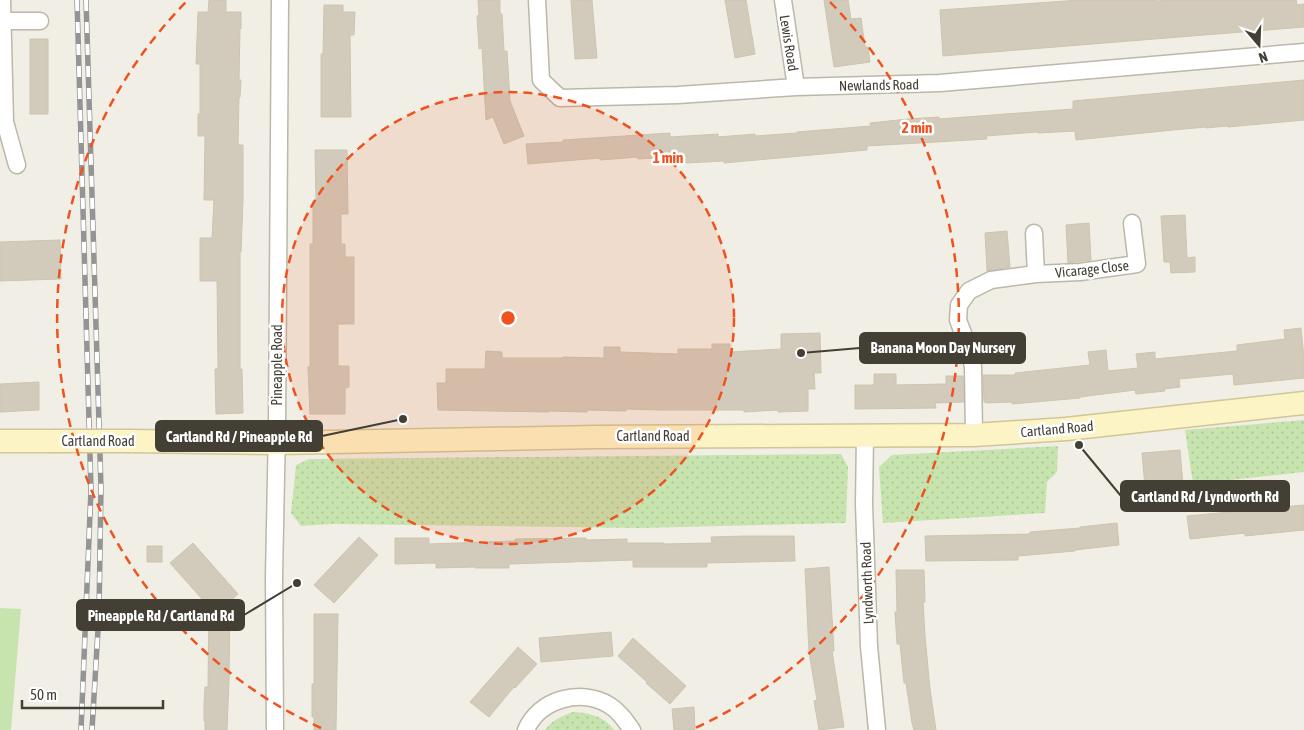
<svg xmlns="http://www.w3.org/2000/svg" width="1304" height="730" viewBox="0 0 1304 730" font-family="'Asap Condensed',sans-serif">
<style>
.grass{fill:url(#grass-dots)}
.pitch{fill:#c7e4af}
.building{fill:#d2cbbb;stroke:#cdc4ae}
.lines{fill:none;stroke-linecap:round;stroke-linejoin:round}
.street-casing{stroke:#bcb7a8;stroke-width:19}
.secondary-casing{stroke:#d0c697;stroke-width:25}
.street{stroke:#fff;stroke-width:16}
.secondary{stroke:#fcf4c4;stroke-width:22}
.rail-casing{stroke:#949494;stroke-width:5.5}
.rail{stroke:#fff;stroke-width:4;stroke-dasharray:11;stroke-linecap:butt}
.secondary-bridge-casing{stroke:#d0c697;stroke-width:25;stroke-linecap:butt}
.secondary-bridge{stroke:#fcf4c4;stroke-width:22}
.ring{fill:none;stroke:#ef521e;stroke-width:2.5;stroke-dasharray:9 6}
.labels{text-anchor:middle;stroke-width:5;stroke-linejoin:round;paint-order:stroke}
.street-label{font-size:14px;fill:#433f35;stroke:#fff}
.centre{fill:#ef521e;stroke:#fff;stroke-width:2.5}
.ring-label{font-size:15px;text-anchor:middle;font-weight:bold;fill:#ef521e;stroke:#fff;stroke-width:5;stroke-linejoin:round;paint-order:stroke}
.leader{fill:none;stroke:#433f35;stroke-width:2}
.callout-dot{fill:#433f35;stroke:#fff;stroke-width:2}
.callout{fill:#433f35;stroke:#433f35;stroke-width:2}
.callout-label{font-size:15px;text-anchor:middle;font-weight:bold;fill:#fff}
</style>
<defs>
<pattern id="grass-dots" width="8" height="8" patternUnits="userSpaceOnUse" patternTransform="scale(1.25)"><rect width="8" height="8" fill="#c7e4af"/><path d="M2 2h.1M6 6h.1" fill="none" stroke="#acc597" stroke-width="1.8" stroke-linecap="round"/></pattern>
</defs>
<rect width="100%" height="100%" fill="#f1efe5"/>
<path class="grass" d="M1304 420V472L1193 484 1185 430Z
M1058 446 1057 472 1047 482 1045 513 883 523 879 467 892 455Z
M841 454 848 467 846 523 640 528 332 524 301 526 291 513 296 465 309 459Z
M573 712C590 713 604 716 614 730H545C552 720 562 716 573 712Z"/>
<path class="pitch" d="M0 608 21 609 11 730H0Z"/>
<path class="building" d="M209 0H226V12H241V29L240 28 239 80H241L240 97H239L238 145H243V200L241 252H240V369H242L243 413 216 414 215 369H218L217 281H200V238H212L214 200H204L205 136H198V114H200V64H196L198 12H208Z
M478 0H500V14H502L504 51H507L510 101 524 136 504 144 493 117 486 120 482 48 479 49 477 16 479 15Z
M571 0H592L597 58 575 59Z
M725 0H746L755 54 735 58Z
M824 0H848L851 19 861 18 865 47H868L870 62 834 67Z
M1079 0H1156V1L1174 0H1296L1297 5 1304 4V27L943 56 940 10Z
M324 5H343V12H355L354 35H350L351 117H321V54H323Z
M30 39H48V114H30Z
M1304 80V120L1228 127 1227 126 1206 128V127L1173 130 1076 140 1075 131 1038 133 1037 132 986 136 987 139 867 146V150L724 163V161L686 163V156L638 159V157L600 160V158L528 164 526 144 563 142V140L670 133V137L718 134V137L755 134V136L797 133V132L871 126 870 123 908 119 939 117V119L1073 109V101Z
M315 150H347L348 214H341V244H345V257H354V324H338V366H349V387L345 388V414H310L308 367H310V244H313V201H316Z
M1185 215 1187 258 1195 257V272L1171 273 1170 262H1164L1161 216Z
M1089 223 1091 260 1068 263 1066 225Z
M1007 231 1010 267 987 271 985 233Z
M60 240 61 279 0 281V242Z
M1301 328 1304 358V378L1234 385 1233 374 1179 379 1180 387 1164 389 1165 391 1136 394 1135 390 1080 397V398L1012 404V402L986 403V402H984L983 375H1015V373L1090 365 1088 352 1106 350 1108 371 1138 368 1136 354 1155 352V359L1237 351V345L1285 339 1284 330Z
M820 333 821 373H814L815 389H808V411L778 412V410L744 412V410H660L626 409V411L587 410V412L549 411V412L438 410 437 383H446V369H485L486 351 502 352V358H563V357L604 358V347H620V352L678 354V349H712V344H730V352L781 349V334Z
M874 374H896V385L946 384V376H963L964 402 935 403 936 408 855 409V385H874Z
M39 382V410L0 412V384Z
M1180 450 1183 485 1175 486 1176 499 1154 501 1153 486 1145 487 1142 453Z
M1304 505V530L1245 536V533L1190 539 1187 516Z
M1117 523 1119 545 1075 550V551L1018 556V560L926 561 925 536 1030 534V532L1080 528V527Z
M745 536H794L795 561 707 563V567H633V560L509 564V568H475V567L436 568V563L395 564V538H429V544L515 541V539L586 538V540L627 539V543H664V544L712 543 711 537Z
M359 537 378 555 334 603 314 585Z
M193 543 238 594 230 601 229 681 227 730H205V721H204V704L205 687H208L209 607 170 563Z
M147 546H162V562H147Z
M829 567 834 651H832L844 727 819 730 814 701 817 700 809 652 805 569Z
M896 570H924L925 602H923L925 636 930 689 936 730H914L912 723 906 683H904L900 644H897L895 612H897Z
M314 614H338L336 730H314V717H312V684H314Z
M611 632 613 656 541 662 539 638Z
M633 638 686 686 670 704 646 683 647 682 618 656Z
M518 647 537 664 515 688 514 687 489 717 470 702Z
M694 707 695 730H674L672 709Z"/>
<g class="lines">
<defs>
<path id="street" d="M2 0 5 122 17 165
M537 0 541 80 560 98 678 95 796 87 940 83 1304 52
M783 0 796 87
M3 21H40
M1034 233 1036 274
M865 435 864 504 869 646 877 730
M974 435 973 367 969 349 958 320 959 305 969 291 991 280 1036 274 1080 272 1137 264 1132 223
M275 730 274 577 277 426 280 0
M526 730C539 699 581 688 609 705 619 711 625 720 632 730"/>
<path id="secondary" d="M0 441H54
M130 441 276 443 597 437 974 435 1066 429 1304 403"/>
</defs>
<use href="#street" class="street-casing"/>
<use href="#secondary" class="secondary-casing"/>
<use href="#street" class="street"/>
<use href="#secondary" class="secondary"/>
<defs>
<path id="rail" d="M77 0 91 490 81 730
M86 0 101 488 99 613 92 730"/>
</defs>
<use href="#rail" class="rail-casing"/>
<use href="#rail" class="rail"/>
<defs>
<path id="secondary-bridge" d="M54 441H130"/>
</defs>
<use href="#secondary-bridge" class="secondary-bridge-casing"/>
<use href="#secondary-bridge" class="secondary-bridge"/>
</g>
<circle cx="508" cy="318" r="226" fill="#ef521e" fill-opacity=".12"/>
<g class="ring">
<circle cx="508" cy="318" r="226"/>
<path d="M321 728A451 451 0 0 1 186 2M830 2A451 451 0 0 1 695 728"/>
</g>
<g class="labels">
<g class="street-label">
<text transform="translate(789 43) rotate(81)" y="5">Lewis Road</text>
<text transform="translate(879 85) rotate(-1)" y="5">Newlands Road</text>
<text transform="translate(1092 269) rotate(-6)" y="5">Vicarage Close</text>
<text transform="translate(277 365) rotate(-90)" y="5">Pineapple Road</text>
<text transform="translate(1057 429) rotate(-5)" y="5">Cartland Road</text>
<text x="653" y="441">Cartland Road</text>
<text x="98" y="446">Cartland Road</text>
<text transform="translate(867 583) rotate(-92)" y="5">Lyndworth Road</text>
</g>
</g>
<circle cx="508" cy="318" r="8" class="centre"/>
<g class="ring-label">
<text x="917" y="133">2 min</text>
<text x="668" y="163">1 min</text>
</g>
<path class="leader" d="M801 353L860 348M403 419L322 436M1079 445L1121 496M297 583L244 615"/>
<g class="callout-dot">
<circle cx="801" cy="353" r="5"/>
<circle cx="403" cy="419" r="5"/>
<circle cx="1079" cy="445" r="5"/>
<circle cx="297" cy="583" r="5"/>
</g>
<g class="callout">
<rect x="860" y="333" width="165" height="30" rx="5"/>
<rect x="156" y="421" width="166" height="30" rx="5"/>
<rect x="1121" y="481" width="168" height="30" rx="5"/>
<rect x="77" y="600" width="167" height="30" rx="5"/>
</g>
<g class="callout-label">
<text x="943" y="353">Banana Moon Day Nursery</text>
<text x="239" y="442">Cartland Rd / Pineapple Rd</text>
<text x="1205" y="502">Cartland Rd / Lyndworth Rd</text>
<text x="161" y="621">Pineapple Rd / Cartland Rd</text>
</g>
<g transform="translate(1259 45) rotate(161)" stroke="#ffffff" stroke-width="4" paint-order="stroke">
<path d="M0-4L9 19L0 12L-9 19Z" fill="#433f35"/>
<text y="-8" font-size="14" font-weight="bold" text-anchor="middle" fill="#433f35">N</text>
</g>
<path d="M22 700v8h141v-8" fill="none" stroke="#433f35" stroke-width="2.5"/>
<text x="30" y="700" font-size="15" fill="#433f35" stroke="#ffffff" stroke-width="4" paint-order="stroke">50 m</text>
</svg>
